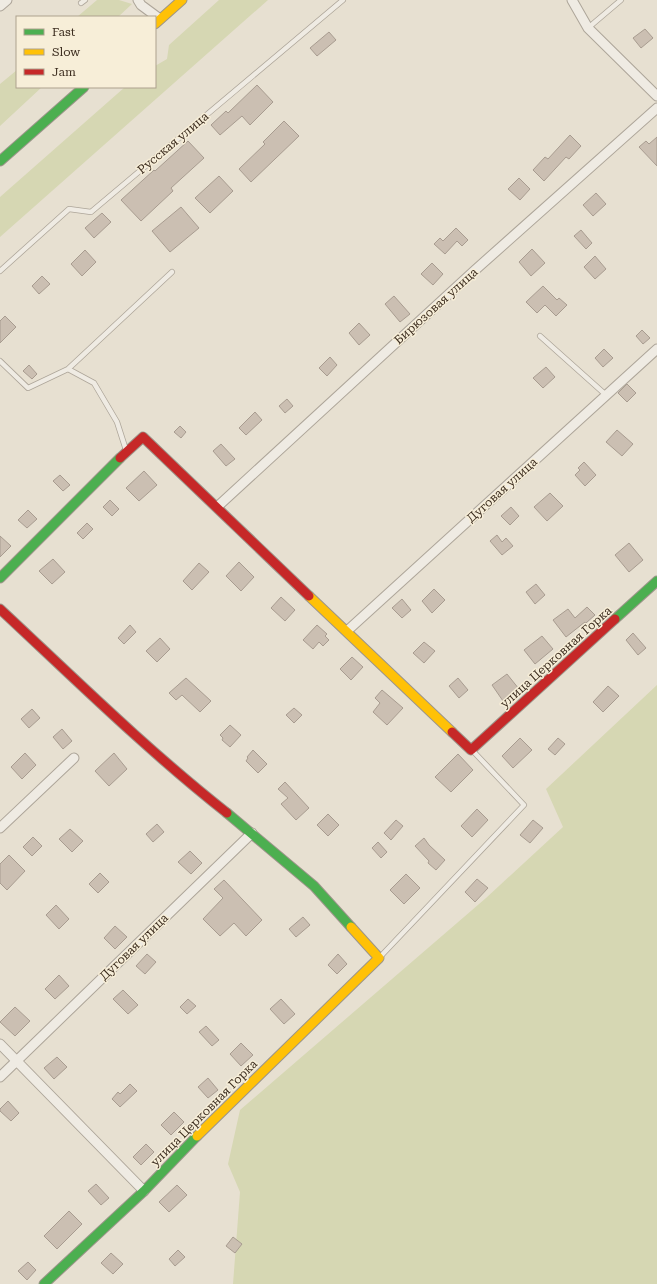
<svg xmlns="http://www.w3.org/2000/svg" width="657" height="1284" viewBox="0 0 657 1284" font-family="'Roboto Serif',serif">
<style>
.green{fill:#d6d7b3}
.building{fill:#cbbfb2;stroke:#a89c90}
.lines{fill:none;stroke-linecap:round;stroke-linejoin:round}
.lane-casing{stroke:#ada599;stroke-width:6}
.street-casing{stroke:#ada599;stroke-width:11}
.fast-casing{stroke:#9c958a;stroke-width:11}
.slow-casing{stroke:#9c958a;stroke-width:11}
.jam-casing{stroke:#9c958a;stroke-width:11}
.lane{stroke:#efebe3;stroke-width:4.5}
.street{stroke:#efebe3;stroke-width:9}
.fast{stroke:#4caf50;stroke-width:9}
.slow{stroke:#ffc107;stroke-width:9}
.jam{stroke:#c62828;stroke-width:9}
.labels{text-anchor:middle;stroke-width:3;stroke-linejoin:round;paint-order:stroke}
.street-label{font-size:12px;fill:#3d2e20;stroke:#f7eed8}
</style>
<rect width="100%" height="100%" fill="#e7e0d1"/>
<path class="green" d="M97 0H119L132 4 118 17H77Z
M219 0H268L0 237V197L125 87H155V66L167 59 169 45Z
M17 70V87H42L0 126V84Z
M657 685V1284H233L240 1192 228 1164 240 1110 486 898 563 827 546 789Z"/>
<path class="building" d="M645 29 653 38 641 48 633 38Z
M329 32 336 40 317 56 310 48Z
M257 85 273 102 250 125 242 116 220 135 211 125 226 111 228 113Z
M284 121 299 136 251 182 239 169 265 144 263 142Z
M570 135 581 146 569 159 566 157 544 181 533 170 545 157 548 159Z
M657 137V166L639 147 646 141 649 144Z
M188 141 204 158 171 188 173 191 141 221 121 200 154 170 155 171Z
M219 176 233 191 210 213 195 198Z
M519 178 530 189 520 200 508 189Z
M596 193 606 204 593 216 583 205Z
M181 207 199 228 170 252 152 231Z
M102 213 111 222 94 238 85 228Z
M456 228 468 240 462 246 457 241 445 254 434 244 440 238 443 241Z
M581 230 592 243 586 249 574 236Z
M532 249 545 263 531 276 519 262Z
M85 250 96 262 82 276 71 264Z
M595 256 606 269 595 279 584 267Z
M432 263 443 274 433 285 421 274Z
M42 276 50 284 39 294 32 286Z
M543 286 557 300 559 298 567 305 556 316 545 305 537 313 526 302Z
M394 296 410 314 400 322 385 304Z
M5 316 16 327 0 343V321Z
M359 323 370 335 359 345 349 333Z
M642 330 650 338 643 344 636 336Z
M604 349 613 358 603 367 595 358Z
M330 357 337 365 327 376 319 368Z
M29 365 37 374 32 379 23 371Z
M546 367 555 377 543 388 533 378Z
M627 384 636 393 627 402 618 393Z
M287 399 293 406 285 413 279 406Z
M255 412 262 420 246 435 239 428Z
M180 426 186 432 181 438 174 432Z
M617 430 633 444 622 456 606 442Z
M221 444 235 459 226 466 213 451Z
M584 462 596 475 585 486 575 475 580 470 578 468Z
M144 471 157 485 139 501 126 488Z
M60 475 70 485 63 491 53 481Z
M550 493 563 506 547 521 534 507Z
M110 500 119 509 112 516 103 507Z
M511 507 519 516 510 525 501 516Z
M28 510 37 519 27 528 18 520Z
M87 523 93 529 83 539 77 533Z
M497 535 502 542 506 538 513 546 502 555 490 541Z
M0 536 11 546 0 557Z
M629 543 643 560 629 572 615 555Z
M53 559 65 572 52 584 39 571Z
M239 562 254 577 241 591 226 576Z
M199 563 209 572 192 590 183 581Z
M536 584 545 595 535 604 526 592Z
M434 589 445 600 432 613 422 601Z
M281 597 295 610 285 621 271 608Z
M402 599 411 610 402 618 392 608Z
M587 607 595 615 586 623 585 622 566 637 553 620 568 609 575 618Z
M130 625 136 632 124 644 118 638Z
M317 625 327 634 325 636 329 640 323 646 319 642 313 649 303 640Z
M633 633 646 648 638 655 626 640Z
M542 636 553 649 535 664 524 650Z
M160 638 170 649 157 662 146 651Z
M424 642 435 651 424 663 413 653Z
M352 657 363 667 351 680 340 669Z
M507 674 519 689 503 701 492 685Z
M186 678 211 701 200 712 182 695 176 700 169 693Z
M458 678 468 690 459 698 449 686Z
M608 686 619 696 603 712 593 702Z
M382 690 403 708 387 725 373 712 380 703 375 698Z
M294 708 302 715 294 723 286 715Z
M32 709 40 718 29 728 21 719Z
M230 725 241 735 230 747 222 740 223 738 220 735Z
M62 729 72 741 63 749 53 737Z
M520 738 532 750 513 768 502 756Z
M558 738 565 744 555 755 548 749Z
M253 750 267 764 258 773 246 761 248 758 247 757Z
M25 753 36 765 22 779 11 767Z
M114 753 127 769 109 786 95 771Z
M458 754 473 770 451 792 435 777Z
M285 782 309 808 296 820 281 804 288 798 278 789Z
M477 809 488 820 472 837 461 826Z
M328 814 339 825 328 836 317 825Z
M396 820 403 826 391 840 384 833Z
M533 820 543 828 530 843 520 835Z
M157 824 164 832 153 842 146 834Z
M70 829 83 841 72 852 59 839Z
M33 837 42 846 32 856 23 847Z
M424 838 429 845 445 860 436 870 428 863 429 861 415 846Z
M378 842 387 852 381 858 372 848Z
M190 851 202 863 191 874 178 862Z
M9 855 25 871 7 890 0 883V864Z
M100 873 109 882 98 893 89 884Z
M406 874 420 888 404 904 390 890Z
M477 879 488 888 475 902 465 892Z
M224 880 262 920 246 936 234 923 220 936 203 919 223 898 214 889Z
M56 905 69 919 59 929 46 915Z
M303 917 310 925 296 937 289 929Z
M115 926 127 937 115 949 104 938Z
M147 954 156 962 145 974 136 966Z
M338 954 347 964 337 974 328 965Z
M59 975 69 986 55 999 45 989Z
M123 990 138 1005 128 1014 113 999Z
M188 999 196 1006 187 1014 180 1007Z
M281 999 295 1014 284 1024 270 1009Z
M15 1007 30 1021 15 1036 0 1022Z
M206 1026 219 1040 212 1046 199 1032Z
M241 1043 253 1055 241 1066 230 1054Z
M57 1057 67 1067 54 1079 44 1068Z
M208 1078 218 1090 208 1098 198 1087Z
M130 1084 137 1091 120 1107 112 1099 118 1092 120 1094Z
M8 1101 19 1113 11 1121 0 1111V1109Z
M174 1112 184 1122 171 1135 161 1125Z
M146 1144 154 1152 141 1165 133 1157Z
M96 1184 109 1198 101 1205 88 1191Z
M177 1185 187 1195 169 1212 159 1202Z
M69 1211 82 1224 57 1249 44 1236Z
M233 1237 242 1244 235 1253 226 1246Z
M178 1250 185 1257 175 1266 169 1259Z
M111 1253 123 1264 113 1274 101 1263Z
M28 1262 36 1270 27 1280 18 1271Z"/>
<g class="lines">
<defs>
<path id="lane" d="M81 3 85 0
M588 28 621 0
M0 271 69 209 91 212 343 0
M540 336 606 395
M0 361 28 388 68 369 94 383 117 422 126 450
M68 369 172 272
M380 957 524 805 472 750"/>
<path id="street" d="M138 0 141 5 160 19
M572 0 588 28 657 96
M0 6 7 0
M217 507 474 271 657 108
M347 631 657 349
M0 828 74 758
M0 1044 144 1191
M0 1077 252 833"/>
<path id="fast" d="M0 161 84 87
M0 578 120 458
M615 619 657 581
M227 813 314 886 351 927
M44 1284 144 1191 197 1136"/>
<path id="slow" d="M155 24 182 0
M309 596 452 732
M197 1136 379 958 351 927"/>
<path id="jam" d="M120 458 143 437 309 596
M0 609C74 678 147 750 227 813
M452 732 471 750 615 619"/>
</defs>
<use href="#lane" class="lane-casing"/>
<use href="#street" class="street-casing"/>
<use href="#fast" class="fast-casing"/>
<use href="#slow" class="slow-casing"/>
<use href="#jam" class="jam-casing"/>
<use href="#lane" class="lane"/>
<use href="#street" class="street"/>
<use href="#fast" class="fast"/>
<use href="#slow" class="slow"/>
<use href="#jam" class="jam"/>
</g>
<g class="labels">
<g class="street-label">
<text transform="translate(173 143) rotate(-40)" y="4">Русская улица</text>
<text transform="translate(436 306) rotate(-42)" y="4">Бирюзовая улица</text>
<text transform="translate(502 490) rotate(-42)" y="4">Дуговая улица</text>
<text transform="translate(556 657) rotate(-42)" y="4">улица Церковная Горка</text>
<text transform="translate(134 947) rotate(-44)" y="4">Дуговая улица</text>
<text transform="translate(204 1113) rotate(-45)" y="4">улица Церковная Горка</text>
</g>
</g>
<rect x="16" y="16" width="140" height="72" fill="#f7eed8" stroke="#ada18e"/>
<rect x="24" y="29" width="20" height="6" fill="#4caf50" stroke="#ada18e"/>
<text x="52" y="36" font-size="12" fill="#3d2e20">Fast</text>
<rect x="24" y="49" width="20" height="6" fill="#ffc107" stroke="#ada18e"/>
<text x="52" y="56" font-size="12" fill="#3d2e20">Slow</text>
<rect x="24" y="69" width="20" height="6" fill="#c62828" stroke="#ada18e"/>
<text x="52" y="76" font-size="12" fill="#3d2e20">Jam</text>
</svg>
